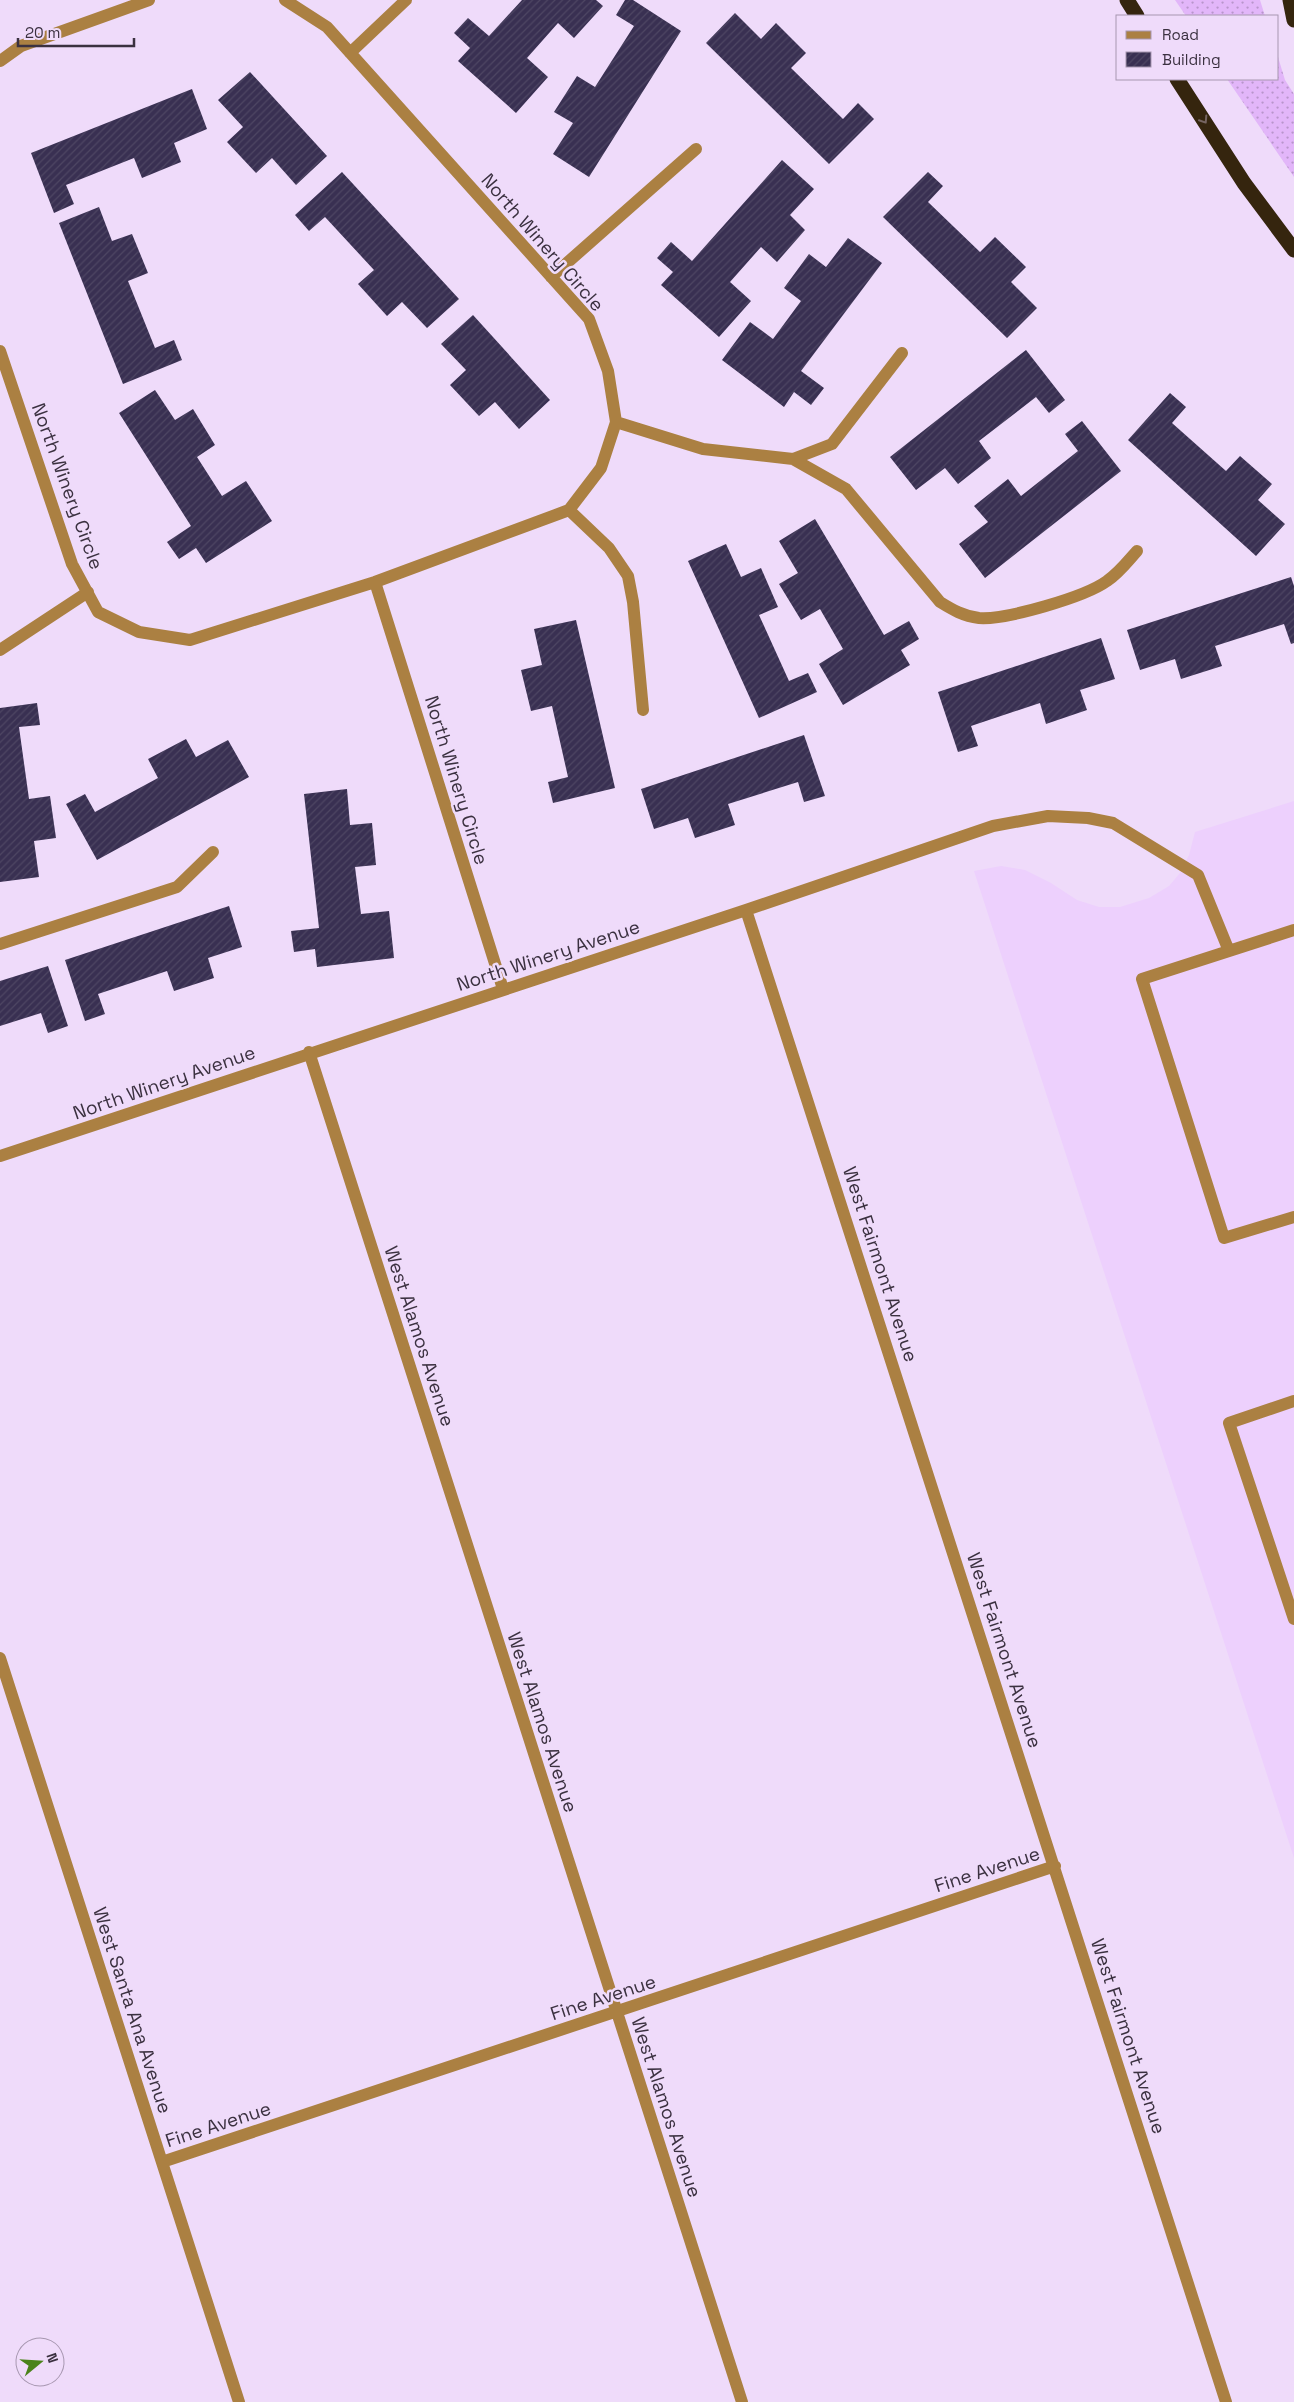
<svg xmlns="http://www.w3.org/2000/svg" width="1294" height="2402" viewBox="0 0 1294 2402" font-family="'Space Grotesk',sans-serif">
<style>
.built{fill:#edd0fd}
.grass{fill:url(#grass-dots)}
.building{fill:url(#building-hatch)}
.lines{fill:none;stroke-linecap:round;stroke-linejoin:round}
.minor{stroke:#ab8042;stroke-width:12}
.highway{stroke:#35250e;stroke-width:15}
.oneway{stroke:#766561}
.labels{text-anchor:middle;stroke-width:5;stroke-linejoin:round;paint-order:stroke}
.street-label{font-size:19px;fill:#3b3140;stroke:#efdbfa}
</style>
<defs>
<pattern id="grass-dots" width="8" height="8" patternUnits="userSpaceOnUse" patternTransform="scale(1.25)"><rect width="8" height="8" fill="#e2b6f9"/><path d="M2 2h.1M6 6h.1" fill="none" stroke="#b895cb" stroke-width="1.8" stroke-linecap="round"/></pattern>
<pattern id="building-hatch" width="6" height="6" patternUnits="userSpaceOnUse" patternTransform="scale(1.25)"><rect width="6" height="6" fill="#393052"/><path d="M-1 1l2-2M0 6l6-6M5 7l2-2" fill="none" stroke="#4e4663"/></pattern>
</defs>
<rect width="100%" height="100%" fill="#efdbfa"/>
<path class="built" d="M1294 801V1858L974 871 1001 866 1025 870 1051 883 1077 900 1099 907H1120L1149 898 1169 886 1180 873 1189 855 1195 832Z"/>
<path class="grass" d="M1175 0H1260L1265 16H1186Z
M1278 57 1285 80 1294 94V177L1227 79H1278Z"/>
<path class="building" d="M522 0H596L603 6 574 38 558 23 527 58 548 77 516 113 458 61 470 48 454 33 468 18 489 36Z
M625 0H633L681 31 589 177 553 154 573 123 554 112 577 76 595 87 634 26 616 15Z
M735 13 761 39 776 23 806 53 791 68 843 119 858 103 874 119 829 164 706 43Z
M250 72 327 156 296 185 272 158 256 173 227 142 243 127 218 100Z
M192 89 207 129 174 143 181 162 142 178 134 158 66 185 74 204 54 213 31 153Z
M782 160 814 189 790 215 805 230 777 262 761 247 730 282 751 301 719 337 661 285 673 272 657 258 671 242 692 261Z
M342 172 459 299 427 328 402 302 387 316 358 284 374 270 325 217 309 231 295 215Z
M928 172 943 186 928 202 980 252 995 237 1026 267 1011 282 1037 308 1007 338 883 217Z
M99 207 112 241 132 234 148 273 128 281 155 348 174 340 182 360 123 384 59 223Z
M848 238 882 263 801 371 824 388 811 405 794 392 784 407 722 360 750 322 773 339 801 301 784 288 809 254 826 267Z
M473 315 550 400 519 429 495 402 479 416 450 385 466 370 441 344Z
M1026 350 1065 400 1049 413 1036 397 979 441 991 458 958 484 945 468 916 490 890 457Z
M155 390 175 420 193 409 215 445 197 457 222 496 246 481 272 521 206 563 196 548 179 559 167 542 191 526 119 413Z
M1170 393 1186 407 1172 423 1226 471 1240 456 1272 484 1258 500 1285 524 1256 556 1128 440Z
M1082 421 1121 471 985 578 959 544 988 522 974 506 1008 479 1021 496 1078 451 1065 434Z
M815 519 884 635 909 621 919 639 901 650 910 665 843 705 819 664 843 649 820 609 801 620 779 584 798 573 779 541Z
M726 544 741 577 761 568 778 607 759 615 789 681 808 673 817 692 759 718 688 561Z
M1291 577 1294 586V643L1291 644 1284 624 1215 646 1222 666 1181 679 1175 659 1140 670 1127 630Z
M576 620 615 788 553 803 548 782 568 777 552 706 531 711 521 670 542 665 534 629Z
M1101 638 1115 679 1080 690 1087 710 1046 724 1040 703 971 726 978 746 958 752 938 692Z
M37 703 40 725 19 727 29 799 50 796 56 838 34 841 39 877 0 882V708Z
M804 735 825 796 804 802 798 782 728 804 735 825 695 838 688 818 654 829 641 789Z
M186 739 196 757 228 740 249 777 97 860 66 804 85 794 95 812 158 778 148 759Z
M347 789 350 825 372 823 376 865 355 867 361 914 389 911 394 958 317 967 315 949 294 952 291 931 319 928 304 794Z
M229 906 242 947 208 958 214 978 174 991 167 971 98 994 105 1014 85 1021 65 960Z
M48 966 68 1026 48 1033 41 1013 0 1026V981Z"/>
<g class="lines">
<path class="minor" d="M350 53 406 0
M0 61 21 46 149 0
M551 277 696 149
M0 351 72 564 98 612 139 632 190 640 375 582 569 510 601 468 616 422 608 371 589 319 327 27 285 0
M616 422 703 449 793 459 846 489 940 602C953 610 963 616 979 618 1006 620 1085 597 1107 581 1119 573 1128 561 1137 551
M793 459 832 444 902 353
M569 510 609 548 628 576 633 602 643 710
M375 582 503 989
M0 650 88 592
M746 910 1226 2402
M1294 930 1142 979 1224 1238 1294 1217
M0 944 177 887 213 852
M309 1052 742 2402
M0 1156 746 910 993 826 1048 816 1088 818 1113 823 1198 875 1229 951
M1294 1401 1229 1423 1294 1619
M0 1658 239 2402
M162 2162 1055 1866"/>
<path class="highway" d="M1127 0 1137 16
M1290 0 1294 20
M1177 79 1244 183 1294 250"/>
</g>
<defs><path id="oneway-chevron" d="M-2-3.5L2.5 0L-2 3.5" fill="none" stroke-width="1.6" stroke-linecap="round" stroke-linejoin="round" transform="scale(1.25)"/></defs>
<use class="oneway" href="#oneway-chevron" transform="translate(1204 120) rotate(57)"/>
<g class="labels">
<g class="street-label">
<text transform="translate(543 242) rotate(49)" y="7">North Winery Circle</text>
<text transform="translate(68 486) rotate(70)" y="7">North Winery Circle</text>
<text transform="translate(457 780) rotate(73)" y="7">North Winery Circle</text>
<text transform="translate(548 955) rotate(-18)" y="7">North Winery Avenue</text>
<text transform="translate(164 1082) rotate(-19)" y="7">North Winery Avenue</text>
<text transform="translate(881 1264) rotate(72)" y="7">West Fairmont Avenue</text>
<text transform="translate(420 1336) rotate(72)" y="7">West Alamos Avenue</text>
<text transform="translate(1005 1650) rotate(72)" y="7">West Fairmont Avenue</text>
<text transform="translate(543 1722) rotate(72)" y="7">West Alamos Avenue</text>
<text transform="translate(987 1869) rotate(-18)" y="7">Fine Avenue</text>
<text transform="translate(603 1997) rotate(-18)" y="7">Fine Avenue</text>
<text transform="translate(133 2010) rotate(72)" y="7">West Santa Ana Avenue</text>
<text transform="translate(1129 2036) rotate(72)" y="7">West Fairmont Avenue</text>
<text transform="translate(667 2107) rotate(72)" y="7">West Alamos Avenue</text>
<text transform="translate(218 2124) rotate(-18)" y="7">Fine Avenue</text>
</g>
</g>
<rect x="1116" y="15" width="162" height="65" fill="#efdbfa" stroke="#a797b0"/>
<rect x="1126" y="31" width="25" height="8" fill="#ab8042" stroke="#a797b0"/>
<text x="1162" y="40" font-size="15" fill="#3b3140">Road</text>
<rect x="1126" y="52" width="25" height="15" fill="url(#building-hatch)" stroke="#a797b0"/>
<text x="1162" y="65" font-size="15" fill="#3b3140">Building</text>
<g transform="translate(40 2362) rotate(72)"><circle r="24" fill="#efdbfa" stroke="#a797b0"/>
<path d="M0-4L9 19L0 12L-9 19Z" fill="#4b831b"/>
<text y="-8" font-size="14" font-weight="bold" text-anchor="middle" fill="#3b3140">N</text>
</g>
<path d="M18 38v8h116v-8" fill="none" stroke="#3b3140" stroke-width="2.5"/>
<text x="25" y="38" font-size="15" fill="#3b3140" stroke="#efdbfa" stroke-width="4" paint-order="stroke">20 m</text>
</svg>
